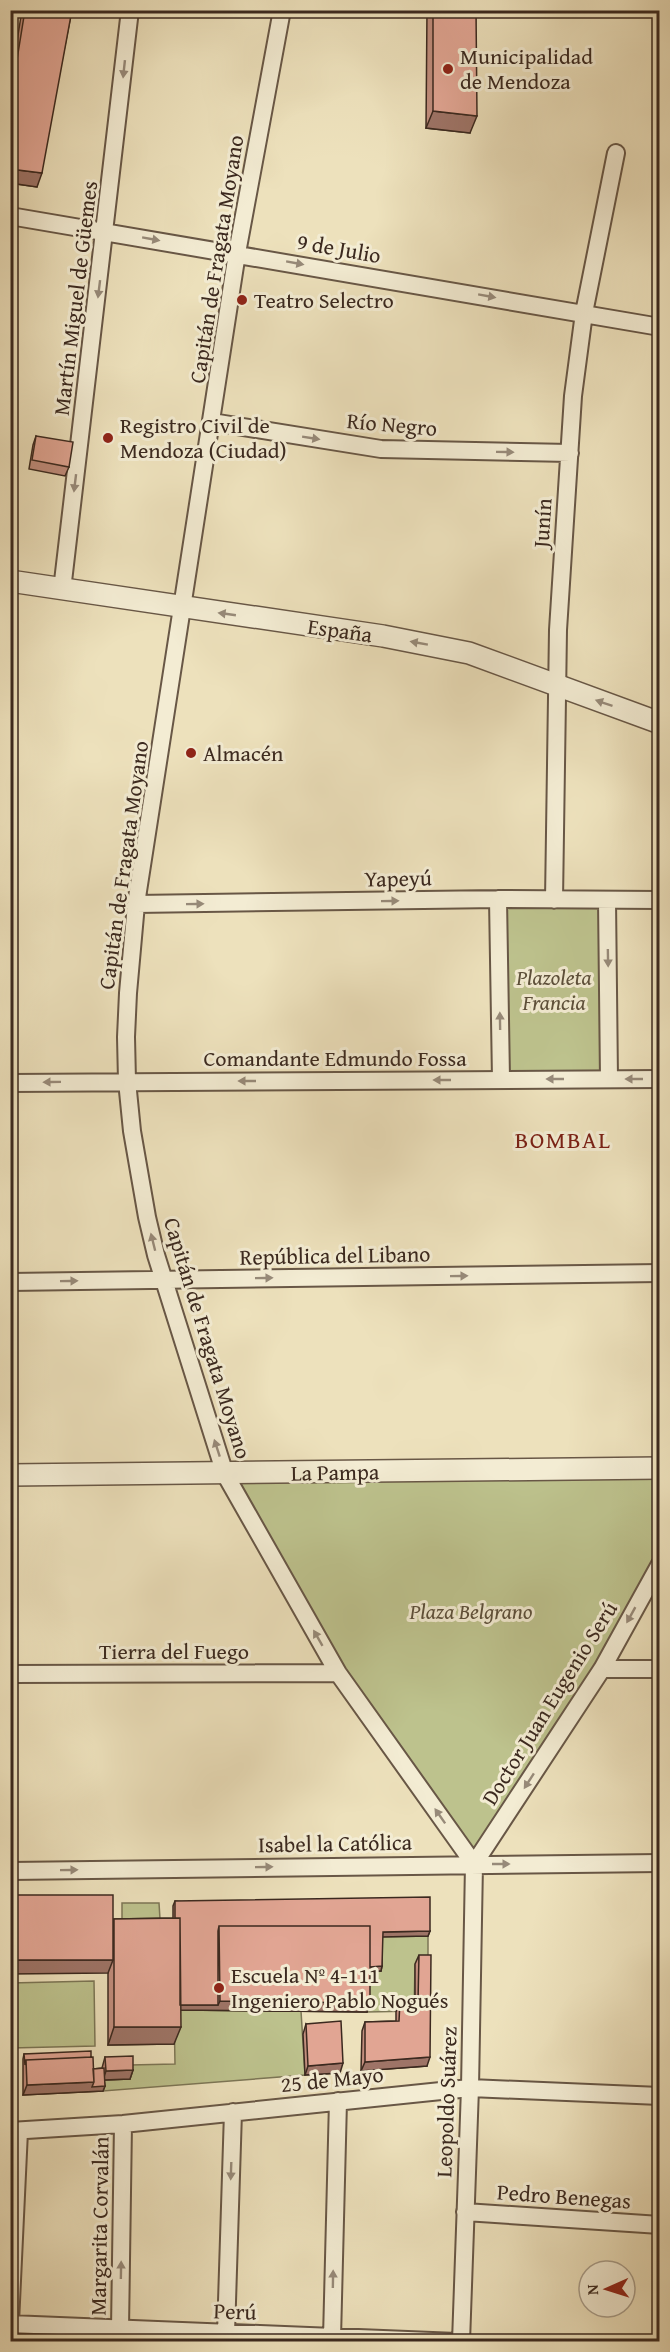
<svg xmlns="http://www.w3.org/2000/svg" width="670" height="2352" viewBox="0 0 670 2352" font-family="'Gentium Book Plus',serif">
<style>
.green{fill:#bdc28d;stroke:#7c7656;stroke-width:1.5}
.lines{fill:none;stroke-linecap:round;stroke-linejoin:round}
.minor-casing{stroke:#685746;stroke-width:20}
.tertiary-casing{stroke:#685746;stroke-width:24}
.minor{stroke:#f3ecd3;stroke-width:16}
.tertiary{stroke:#f3ecd3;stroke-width:21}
.wall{fill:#c28e7e;stroke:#3b291f;stroke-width:1.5}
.shaded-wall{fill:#9e7467;stroke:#3b291f;stroke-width:1.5}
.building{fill:#e1a593;stroke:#3b291f;stroke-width:1.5}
.oneway{fill:#978a79}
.poi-dot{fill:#8f2418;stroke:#f3ecd3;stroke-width:2}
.labels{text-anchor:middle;stroke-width:6;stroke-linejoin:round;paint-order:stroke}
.poi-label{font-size:22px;fill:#3b291f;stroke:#f3ecd3;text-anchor:start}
.street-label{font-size:22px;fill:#3b291f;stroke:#f3ecd3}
.park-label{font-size:22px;font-style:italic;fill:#5c4f3a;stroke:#f3ecd3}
.neighbourhood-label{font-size:24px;letter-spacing:1.5px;fill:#7a1f14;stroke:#f3ecd3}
</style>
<rect width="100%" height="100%" fill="#ede1bc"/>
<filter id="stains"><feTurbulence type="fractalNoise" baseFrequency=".00333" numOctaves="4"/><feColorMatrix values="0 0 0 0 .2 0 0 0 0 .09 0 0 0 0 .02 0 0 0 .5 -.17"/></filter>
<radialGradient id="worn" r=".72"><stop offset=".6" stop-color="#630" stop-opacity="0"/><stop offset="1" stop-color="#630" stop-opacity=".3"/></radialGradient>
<path class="green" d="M498 900H607L609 1079H501Z
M659 1472V1554L601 1662 474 1855 343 1670 234 1478Z
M122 1903H159L160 1919 122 1920Z
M428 1936V1964L415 1965 414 2011 367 2012V1985H371V1971H381V1937Z
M94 1981 95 2046 11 2048V1983Z
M174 2010 301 2011 305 2075 103 2091V2080L130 2079V2065L175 2064Z"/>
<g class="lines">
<defs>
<path id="minor" d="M282 10 237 253 136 904 128 993 126 1037 127 1081 132 1131 147 1217 156 1255 225 1474 338 1673 474 1864
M10 216 660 327
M212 422 381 449 570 453
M62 590 130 10
M498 899 501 1079
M554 900 558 630 573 396 584 313 616 153
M607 900 609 1079
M136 904 498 899 660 900
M10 1083 660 1079
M10 1282 660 1273
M602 1669H660
M10 1674 338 1673
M474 1864 602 1669 660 1564
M10 1871 660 1863
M10 2131 123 2124 470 2088 660 2096
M465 2212 660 2225
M10 2323 19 2131
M10 2324 457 2342
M120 2329 123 2124
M226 2333 233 2112
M332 2338 338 2101
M461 2342 470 2088 474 1864"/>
<path id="tertiary" d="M10 581 383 636 469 653 660 723
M10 1475 660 1468"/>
</defs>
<use href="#minor" class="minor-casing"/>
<use href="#tertiary" class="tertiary-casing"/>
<use href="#minor" class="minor"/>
<use href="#tertiary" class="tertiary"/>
</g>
<path class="wall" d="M22 10H72L37 187 10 183V85Z
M427 10H476L470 133 426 128Z
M36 436 69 467 65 476 29 469 33 445Z
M175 1901 430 1931 428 1936H382V1966L381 1971H370L367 2012 180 2010 174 2044 108 2045V1973L113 1923 114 1919 173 1918V1906Z
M419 1955 427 2066 361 2071 362 2031 365 2022 396 2021V2012L400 2002H415V1964Z
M306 2024 340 2073 305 2075 303 2034Z
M24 2054 91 2057 93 2069 102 2068 105 2057 133 2070 130 2079 104 2080 105 2086 103 2091 23 2095V2059Z"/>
<path class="shaded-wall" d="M433 111 477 116 470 133 426 128Z
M10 169 42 173 37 187 10 183Z
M430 1931 428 1936 381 1937 383 1932Z
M10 1960H113L108 1973 10 1974Z
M382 1966 381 1971H367L369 1967Z
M220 2001 370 2003 367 2012 174 2010 176 2005H218Z
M114 2027H181L174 2044 108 2045Z
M430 2057 427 2066 361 2071 365 2062Z
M343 2063 340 2073 305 2075 308 2066Z
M133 2070 130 2079 103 2080 106 2071Z
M94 2082 105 2086 103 2091 23 2095 27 2085Z"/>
<path class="building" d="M25 10H72L42 173 10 169V103Z
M433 10H476L477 116 433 111Z
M36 436 73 442 69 467 32 460Z
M10 1895H113V1960H10Z
M430 1897V1931L383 1932 382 1966 370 1967V1926H219L218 1931V2005H180V1918H175V1901Z
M180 1918 181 2027H114V1919Z
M219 1926H370V2003L220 2001Z
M419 1955H431L430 2057 365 2062V2022L399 2021 400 2002H418Z
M341 2021 343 2063 308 2066 306 2024Z
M91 2051V2057L26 2060 25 2065 24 2054Z
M133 2056V2070L106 2071 105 2057Z
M93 2057 94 2082 27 2085 26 2060Z
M104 2068 105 2086 92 2087 94 2082 93 2069Z"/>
<defs><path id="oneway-solid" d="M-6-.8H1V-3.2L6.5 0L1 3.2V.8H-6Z" transform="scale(1.5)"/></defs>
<g class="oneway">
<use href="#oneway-solid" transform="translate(124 69) rotate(96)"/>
<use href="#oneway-solid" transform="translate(151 239) rotate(10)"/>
<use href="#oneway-solid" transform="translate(295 263) rotate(10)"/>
<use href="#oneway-solid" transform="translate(99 289) rotate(97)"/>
<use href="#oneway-solid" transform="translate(487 296) rotate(10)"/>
<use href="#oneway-solid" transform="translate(311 438) rotate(9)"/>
<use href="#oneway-solid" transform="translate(505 452) rotate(1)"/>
<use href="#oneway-solid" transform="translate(75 483) rotate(97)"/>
<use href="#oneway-solid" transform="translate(227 614) rotate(-172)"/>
<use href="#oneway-solid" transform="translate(419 643) rotate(-170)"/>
<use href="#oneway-solid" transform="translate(604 703) rotate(-161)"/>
<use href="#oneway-solid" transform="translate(390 901) rotate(-1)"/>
<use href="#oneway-solid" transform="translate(195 904) rotate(-1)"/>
<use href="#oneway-solid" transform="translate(608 958) rotate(89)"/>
<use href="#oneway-solid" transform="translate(500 1021) rotate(-91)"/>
<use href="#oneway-solid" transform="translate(555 1079) rotate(180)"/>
<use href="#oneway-solid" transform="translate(634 1079) rotate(180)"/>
<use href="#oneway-solid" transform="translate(442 1080) rotate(180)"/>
<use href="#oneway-solid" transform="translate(247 1081) rotate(180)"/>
<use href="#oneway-solid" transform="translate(52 1082) rotate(179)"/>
<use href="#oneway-solid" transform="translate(153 1242) rotate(-104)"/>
<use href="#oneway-solid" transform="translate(459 1276) rotate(-1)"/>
<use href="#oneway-solid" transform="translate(264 1278) rotate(-1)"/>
<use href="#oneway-solid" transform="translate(69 1281) rotate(-1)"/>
<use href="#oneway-solid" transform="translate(217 1448) rotate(-108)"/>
<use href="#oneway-solid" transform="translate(631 1615) rotate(119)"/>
<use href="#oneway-solid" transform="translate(318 1638) rotate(-120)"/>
<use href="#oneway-solid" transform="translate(529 1781) rotate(123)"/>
<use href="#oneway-solid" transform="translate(440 1816) rotate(-125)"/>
<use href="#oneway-solid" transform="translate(501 1864)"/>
<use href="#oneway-solid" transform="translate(264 1867) rotate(-1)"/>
<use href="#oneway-solid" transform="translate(69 1870) rotate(-1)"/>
<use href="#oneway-solid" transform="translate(231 2171) rotate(92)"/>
<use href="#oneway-solid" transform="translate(121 2270) rotate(-89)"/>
<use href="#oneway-solid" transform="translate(333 2279) rotate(-89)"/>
</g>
<g class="poi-dot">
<circle cx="448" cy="69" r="6"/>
<circle cx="242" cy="300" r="6"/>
<circle cx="108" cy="438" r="6"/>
<circle cx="191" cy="753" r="6"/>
<circle cx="219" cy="1988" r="6"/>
</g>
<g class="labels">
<g class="poi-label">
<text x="460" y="64">Municipalidad<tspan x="460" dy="25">de Mendoza</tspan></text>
<text x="254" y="308">Teatro Selectro</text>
<text x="120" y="433">Registro Civil de<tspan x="120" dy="25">Mendoza (Ciudad)</tspan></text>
<text x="203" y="761">Almacén</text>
<text x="231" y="1983">Escuela Nº 4-111<tspan x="231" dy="25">Ingeniero Pablo Nogués</tspan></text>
</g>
<g class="street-label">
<text transform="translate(339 248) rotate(10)" y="8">9 de Julio</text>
<text transform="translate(216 259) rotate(-81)" y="8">Capitán de Fragata Moyano</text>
<text transform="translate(75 298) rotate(-83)" y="8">Martín Miguel de Güemes</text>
<text transform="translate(392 424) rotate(5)" y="8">Río Negro</text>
<text transform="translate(542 523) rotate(-86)" y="8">Junín</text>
<text transform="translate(340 630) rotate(8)" y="8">España</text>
<text transform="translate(123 865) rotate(-82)" y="8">Capitán de Fragata Moyano</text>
<text transform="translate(398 878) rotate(-1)" y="8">Yapeyú</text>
<text x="335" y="1066">Comandante Edmundo Fossa</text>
<text transform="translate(335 1255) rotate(-1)" y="8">República del Libano</text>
<text transform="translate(208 1338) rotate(73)" y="8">Capitán de Fragata Moyano</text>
<text transform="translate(335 1472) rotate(-1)" y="8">La Pampa</text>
<text x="174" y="1659">Tierra del Fuego</text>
<text transform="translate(549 1703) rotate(-58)" y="8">Doctor Juan Eugenio Serú</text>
<text transform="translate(335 1843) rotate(-1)" y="8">Isabel la Católica</text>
<text transform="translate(332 2079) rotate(-6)" y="8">25 de Mayo</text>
<text transform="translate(446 2102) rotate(-88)" y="8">Leopoldo Suárez</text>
<text transform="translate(564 2196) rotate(4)" y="8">Pedro Benegas</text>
<text transform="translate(99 2226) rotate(-89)" y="8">Margarita Corvalán</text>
<text transform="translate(235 2311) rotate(2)" y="8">Perú</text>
</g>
<g class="park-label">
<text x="554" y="985">Plazoleta<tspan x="554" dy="25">Francia</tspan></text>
<text x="471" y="1619">Plaza Belgrano</text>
</g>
<g class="neighbourhood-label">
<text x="563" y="1148">BOMBAL</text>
</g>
</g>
<rect width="670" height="2352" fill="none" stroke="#ede1bc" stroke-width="36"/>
<rect x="12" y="12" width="646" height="2328" fill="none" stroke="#3b291f" stroke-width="3"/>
<rect x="18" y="18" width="634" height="2316" fill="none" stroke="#3b291f" stroke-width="1.5"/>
<g transform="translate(607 2289) rotate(267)"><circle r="28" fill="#f3ecd3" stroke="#a99e8b" stroke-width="1.5"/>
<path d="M0-4.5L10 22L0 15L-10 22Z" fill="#8f2418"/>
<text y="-9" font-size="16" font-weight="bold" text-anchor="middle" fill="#3b291f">N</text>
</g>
<rect width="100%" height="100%" filter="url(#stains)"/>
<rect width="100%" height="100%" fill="url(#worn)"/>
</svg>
